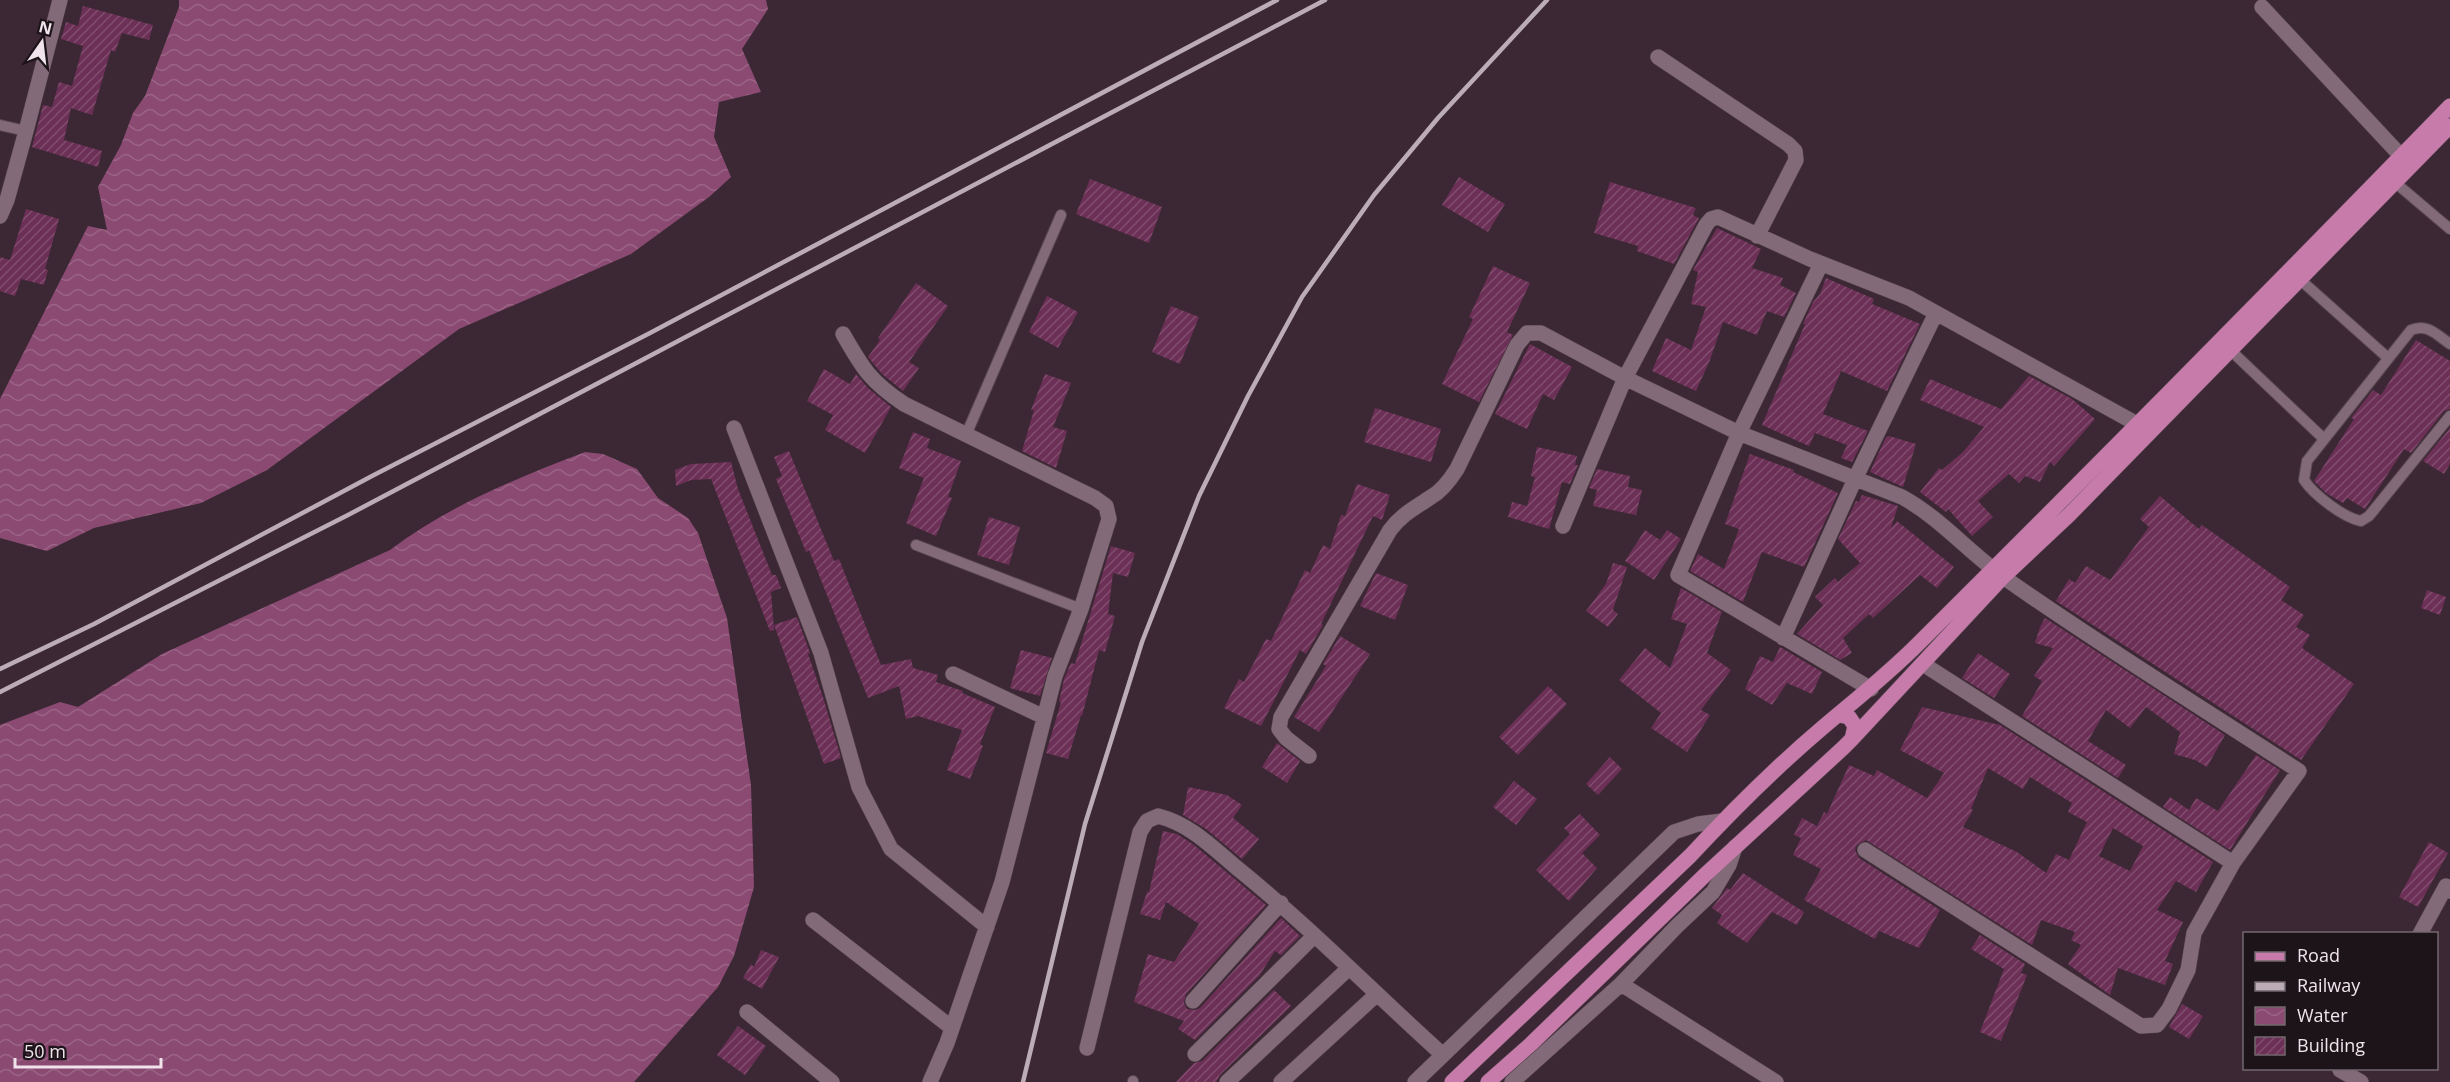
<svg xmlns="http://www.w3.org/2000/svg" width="2450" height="1082" viewBox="0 0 2450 1082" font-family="'Open Sans',sans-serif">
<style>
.water{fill:url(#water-waves)}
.building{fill:url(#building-hatch);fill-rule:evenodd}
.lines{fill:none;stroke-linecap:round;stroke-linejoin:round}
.lane-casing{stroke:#594751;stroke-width:12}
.street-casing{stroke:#594751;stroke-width:16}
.primary-casing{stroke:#594751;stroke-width:16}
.lane{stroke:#836a78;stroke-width:10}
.street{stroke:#836a78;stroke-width:15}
.primary{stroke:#c77baa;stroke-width:15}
.rail{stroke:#bbacb5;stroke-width:4.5}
</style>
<defs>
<pattern id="water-waves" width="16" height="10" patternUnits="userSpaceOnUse" patternTransform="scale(1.5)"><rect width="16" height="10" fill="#8a4a72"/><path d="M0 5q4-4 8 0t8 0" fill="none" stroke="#9b6486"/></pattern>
<pattern id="building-hatch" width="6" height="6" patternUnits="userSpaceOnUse" patternTransform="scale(1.5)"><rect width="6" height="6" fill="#6c2f56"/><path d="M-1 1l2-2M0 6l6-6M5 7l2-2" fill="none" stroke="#814d6e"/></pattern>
</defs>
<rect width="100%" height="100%" fill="#3c2834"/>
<path class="water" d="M179 0H766L768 9 742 49 761 92 719 102 714 137 731 177 709 197 631 254 459 329 267 470 201 503 94 528 47 551 0 538V399L88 226 107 230 98 187 121 145 133 113 145 96 179 7Z
M585 452 603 454 637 469 658 498 688 518 698 533 727 618 751 785 754 887 734 956 718 987 634 1082H0V725L60 702 78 707 162 654 390 550C448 506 517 478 585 452Z"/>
<path class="building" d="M83 6 153 25 149 40 122 33 115 52 111 50 92 115 71 108 64 140 102 151 98 167 32 147 43 105 52 107 59 82 72 86 83 46 61 39 66 22 78 26Z
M1459 177 1505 204 1488 232 1442 205Z
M1090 179 1162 207 1149 243 1076 214Z
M1610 182 1696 208 1693 215 1699 218 1674 264 1637 251 1638 246 1594 233Z
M26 209 59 219 45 269 48 270 44 285 21 279 15 296 0 291V257L10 260Z
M1717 228 1761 249 1752 268 1783 278 1780 285 1796 293 1784 317 1767 311 1757 335 1723 322 1710 360 1696 391 1652 371 1666 338 1691 350 1706 307 1691 304 1698 272 1693 270Z
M1493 266 1530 283 1507 332 1513 335 1479 402 1442 384 1473 319 1469 317Z
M1826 278 1874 299 1872 304 1920 324 1887 391 1841 371 1823 414 1868 431 1852 462 1841 458 1847 445 1815 433 1809 446 1762 425 1805 324H1803L1813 302 1820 294Z
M916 283 948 306 909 362 919 368 903 391 882 374 868 357 880 340 878 338Z
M1047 296 1078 312 1058 348 1029 332Z
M1171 306 1199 317 1180 364 1152 352Z
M2416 340 2450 361V409L2444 411 2411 453 2404 449 2365 509 2347 498 2343 503 2326 493 2314 481 2354 419 2351 418 2373 390 2381 395Z
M1530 344 1572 367 1554 400 1543 394 1527 429 1495 414Z
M824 369 850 384 856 374 868 388 891 407 865 453 825 430 833 415 807 401Z
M1045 374 1071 383 1053 427 1067 431 1056 468 1022 451 1034 410H1031Z
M2029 376 2072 399 2095 419 2054 466 2050 462 2040 482 2025 476 2019 483 2009 474 1978 501 1993 517 1972 536 1948 509 1946 512 1920 492 1939 468 1942 470 1963 452 1984 427 1920 400 1930 379 2001 409Z
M1375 408 1441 429 1431 462 1364 442Z
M2450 428V464L2444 474 2423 461Z
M913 432 930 439 927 448 961 461 948 497 952 498 936 536 906 523 924 478 899 468Z
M1889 436 1916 444 1903 487 1870 472 1886 437Z
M1537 447 1577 456 1575 465H1578L1570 484 1562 482 1549 529 1508 517 1512 502 1527 506 1535 477 1531 476Z
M789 451 834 561 839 559 881 665 911 659 913 668 938 675 936 682 963 691 962 693 995 707 980 744 983 746 970 779 947 770 962 730 918 716 906 719 899 686 868 698 809 550 806 552 776 479 782 476 774 457Z
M1750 454 1794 470 1793 472 1838 493 1804 567 1762 552 1743 602 1690 571 1698 554 1724 569 1739 529 1725 524Z
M731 462 738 489 772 575H776L781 588 771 592 774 630 770 631 711 479 691 480 676 486 675 470 691 464Z
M1597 469 1630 476 1628 487 1642 490 1636 515 1593 506 1597 490 1589 488Z
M1357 484 1390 495 1382 520 1373 516 1321 624 1323 625 1306 654 1300 650 1261 726 1224 708 1239 679 1244 682 1266 639 1271 641 1305 570 1310 573 1323 545 1330 549 1341 515 1345 516Z
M1862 495 1898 506 1891 528 1897 521 1954 567 1937 588 1920 575 1873 618 1869 614 1843 638 1852 653 1840 660 1797 634 1823 605 1815 597 1835 578 1838 582 1860 563 1838 539 1856 501 1859 502Z
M2160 496 2199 529 2202 525 2290 587 2281 600 2304 615 2296 627 2310 635 2302 648 2354 684 2301 760 2056 601 2069 579 2075 583 2086 566 2110 580 2149 527 2140 519Z
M989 517 1020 527 1009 565 977 555Z
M1645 530 1660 540 1667 530 1681 539 1654 580 1625 561Z
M1111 546 1135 553 1128 577 1113 573 1108 614 1115 616 1105 652 1099 650 1082 716 1081 715 1068 759 1046 753 1061 702 1059 701 1064 679 1071 663 1075 664Z
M1613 563 1627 567 1613 610 1618 614 1608 627 1586 611 1606 584Z
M1376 573 1408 585 1395 620 1360 606Z
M1681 588 1722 612 1707 653 1731 670 1701 710 1710 715 1687 752 1651 728 1661 713 1619 680 1645 648 1670 668 1687 624 1671 619Z
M2427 590 2446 597 2440 615 2421 608Z
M797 617 810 653 808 654 823 697 841 758 824 764 774 625Z
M2045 618 2225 735 2207 767 2195 760 2174 754 2180 732 2146 707 2130 728 2106 710 2088 741 2126 765 2118 778 2022 716 2042 681 2034 676 2053 648 2035 643 2040 627Z
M1340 636 1370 654 1319 732 1294 717 1326 666 1323 664Z
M1780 647 1822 672 1812 694 1787 683 1772 705 1745 689 1760 656 1773 662Z
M1021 650 1052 658 1040 696 1010 688Z
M1978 653 2010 674 1994 698 1962 678Z
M1548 686 1567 704 1518 755 1499 737Z
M1922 707 2000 725 2213 862 2196 892 2176 881 2157 910 2183 922 2165 961 2173 964 2165 985 2118 968 2110 995 2068 964 2081 945 2071 940 2075 932 2041 920 2032 945 1866 840 1857 845 1855 850 1859 858 1940 910 1919 948 1879 931 1875 939 1804 900 1821 869 1793 855 1801 838 1794 835 1802 818 1817 826 1824 812 1827 814 1849 765 1874 776 1877 770 1927 798 1944 773 1900 750ZM1988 768 2023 789 2030 777 2072 803 2068 812 2087 822 2069 860 2056 854 2046 873 2017 852 1963 827 1973 810 1971 809ZM2113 828 2143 846 2130 871 2099 856Z
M1277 743 1300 761 1287 783 1262 767Z
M2256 755 2280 770 2230 850 2163 807 2170 797 2189 810 2196 798 2218 811Z
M1610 757 1622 769 1598 795 1586 784Z
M1514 781 1537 799 1516 825 1493 807Z
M1188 787 1227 795 1242 805 1233 818 1259 839 1242 859 1206 829 1183 815Z
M1580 814 1600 835 1582 853 1597 868 1569 901 1536 870 1570 834 1564 828Z
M1163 831 1177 834 1194 845 1266 905 1186 994 1184 1003 1187 1009 1195 1010 1200 1008 1281 918 1300 936 1281 955 1275 951 1259 976 1195 1040 1178 1029 1184 1021 1134 1002 1148 954 1174 962 1199 924 1166 902 1160 920 1140 914 1147 892H1149Z
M2429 842 2448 853 2418 907 2399 897Z
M1743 873 1804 912 1797 925 1772 912 1747 943 1717 923 1722 915 1712 908 1727 888 1730 890Z
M1980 935 2025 964 2021 973 2027 975 2001 1041 1980 1032 2004 969 1971 949Z
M761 950 779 957 762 989 743 978 751 964 754 967Z
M1274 990 1291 1006 1220 1075 1216 1082H1176L1194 1063 1202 1061Z
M2182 1004 2203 1016 2189 1039 2169 1027Z
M738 1026 766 1046 745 1075 717 1055Z"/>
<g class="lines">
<defs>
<path id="lane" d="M0 125 26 131
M2391 179 2450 229
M2295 275 2388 358
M2450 344C2437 335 2427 323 2411 330L2307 461 2304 480C2314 495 2344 518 2361 521L2369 516 2450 416
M2226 346 2324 439
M966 435 1061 215
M916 545 1081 609
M1133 1082V1081"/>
<path id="street" d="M2262 7 2401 156
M1658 57 1788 144 1795 151 1796 160 1757 236
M0 216 7 200 26 131 60 0
M1821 264 1739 433 1678 575 1871 689
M843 334C863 369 870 381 904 404L1095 498 1106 506 1109 519 1081 609 1055 676 1002 882 947 1043 930 1082
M734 428 821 653 859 787 891 849 987 927
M1563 526 1625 378 1706 225 1711 219 1718 217 1810 259 1909 298 2137 424
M1783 638 1855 479 1936 313
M953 674 1044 717
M1309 756 1286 738 1279 729 1281 717 1390 530C1402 514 1415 508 1431 497 1442 491 1450 480 1457 469L1517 345 1527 333H1541L1625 378 1739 433 1902 497C1942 519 1971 555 2009 581 2103 647 2202 708 2299 771L2233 863 1923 664
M1865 850 2141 1026 2157 1025 2169 1009 2188 970 2194 933 2233 863
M813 920 952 1028
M2420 934 2446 886 2450 891
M1621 984 1776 1082
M1193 1001 1281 903
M747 1012 832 1082
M1087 1048 1140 832 1147 821 1158 816C1190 824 1212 847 1237 868 1309 926 1374 993 1443 1055L1674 832 1698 824 1722 821
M1195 1054 1314 936
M2340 1070 2361 1082
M1227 1082 1349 968
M1281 1082 1376 995
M1415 1082 1443 1055
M1512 1082 1621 984 1677 926 1713 892 1729 865 1735 847"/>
<path id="primary" d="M1852 739 2003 577 2069 515 2450 126
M1452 1082 1690 856C1731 812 1775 768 1821 729 1854 701 1887 675 1918 644 2097 466 2274 287 2450 106
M1488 1082 1531 1044 1706 874 1843 748 1852 739 1855 726 1849 717 1839 715"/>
</defs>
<use href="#lane" class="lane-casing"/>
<use href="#street" class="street-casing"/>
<use href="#primary" class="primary-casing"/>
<use href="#lane" class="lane"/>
<use href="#street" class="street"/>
<use href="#primary" class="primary"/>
<path class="rail" d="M0 669 94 624 372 476 650 333 1277 0
M0 692 348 515 1325 0
M1023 1082 1085 824 1142 642 1199 496 1248 396 1302 297 1374 195 1438 118 1547 0"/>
</g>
<rect x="2243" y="932" width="195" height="138" fill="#1d1419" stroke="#72676d" stroke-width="1.5"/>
<rect x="2255" y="952" width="30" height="9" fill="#c77baa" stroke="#72676d" stroke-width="1.5"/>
<text x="2297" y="962" font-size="18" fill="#f1e3eb">Road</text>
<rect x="2255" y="982" width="30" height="9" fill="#bbacb5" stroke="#72676d" stroke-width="1.5"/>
<text x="2297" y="992" font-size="18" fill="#f1e3eb">Railway</text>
<rect x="2255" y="1007" width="30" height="18" fill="url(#water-waves)" stroke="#72676d" stroke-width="1.5"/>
<text x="2297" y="1022" font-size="18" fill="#f1e3eb">Water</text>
<rect x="2255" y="1037" width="30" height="18" fill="url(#building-hatch)" stroke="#72676d" stroke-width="1.5"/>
<text x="2297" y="1052" font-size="18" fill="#f1e3eb">Building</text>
<g transform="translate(42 42) rotate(14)" stroke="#1d1419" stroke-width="4.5" paint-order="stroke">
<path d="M0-4.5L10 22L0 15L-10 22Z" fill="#f1e3eb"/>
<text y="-9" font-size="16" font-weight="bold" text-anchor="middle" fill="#f1e3eb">N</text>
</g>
<path d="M15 1058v9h146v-9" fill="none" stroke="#f1e3eb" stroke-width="3"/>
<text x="24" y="1058" font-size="18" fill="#f1e3eb" stroke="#1d1419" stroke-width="4.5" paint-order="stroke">50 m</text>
</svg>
